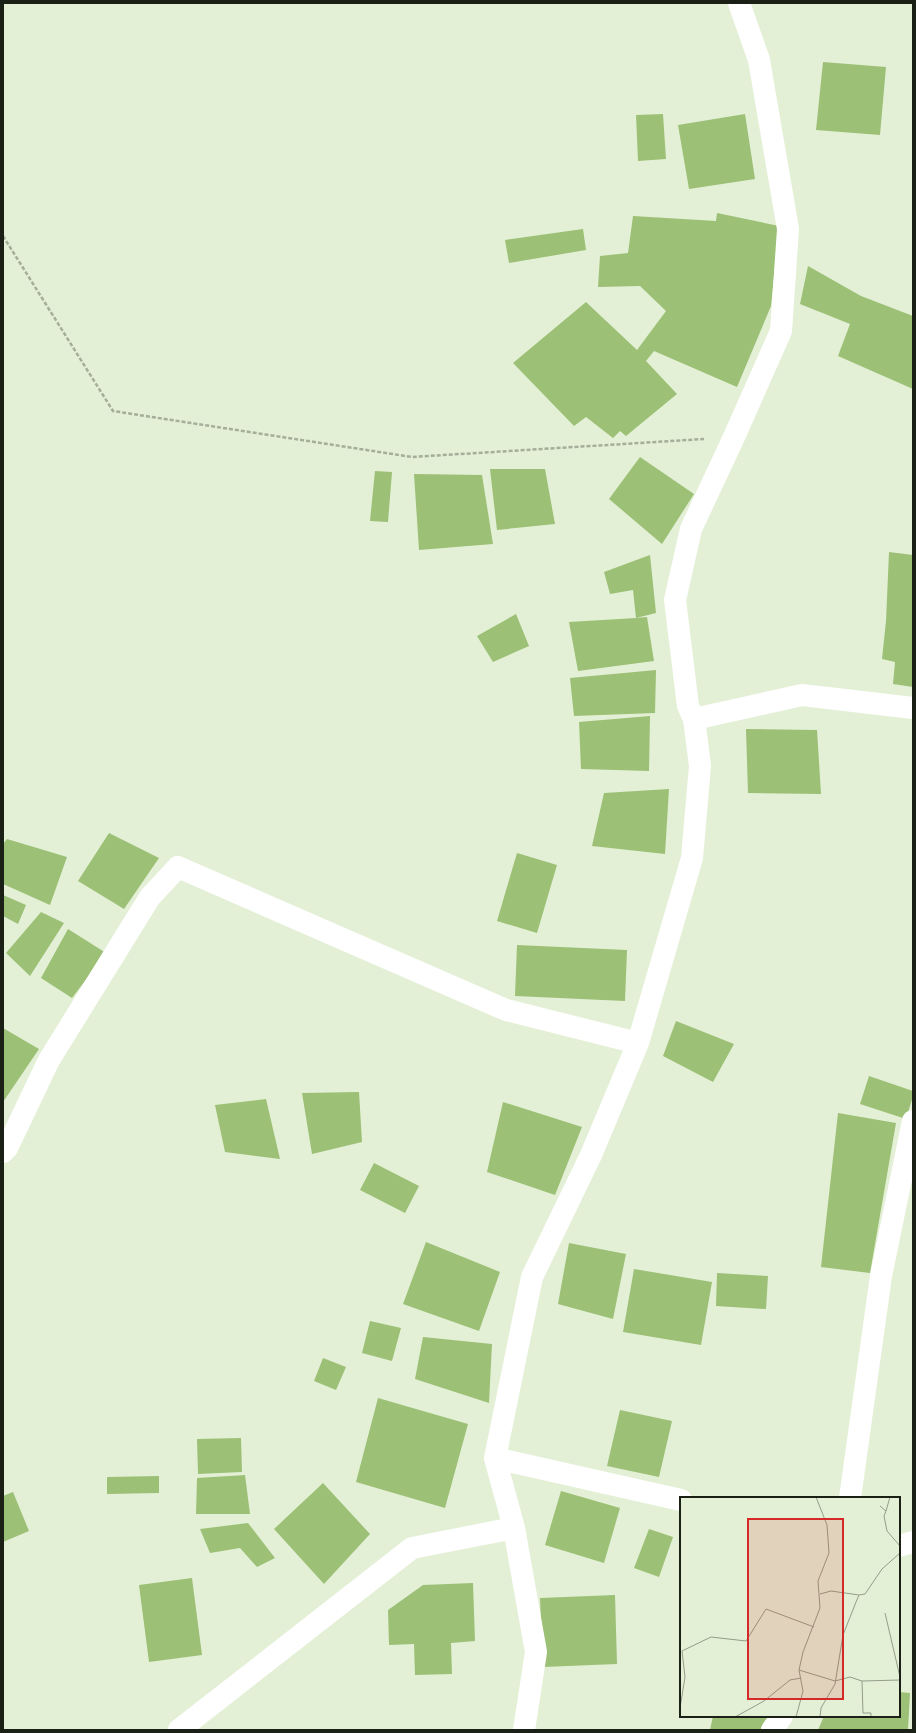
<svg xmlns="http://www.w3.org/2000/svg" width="916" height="1733" viewBox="0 0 916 1733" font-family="'Varela Round',sans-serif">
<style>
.building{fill:#9cc075}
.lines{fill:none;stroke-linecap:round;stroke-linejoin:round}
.path{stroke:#a4ae99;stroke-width:2.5;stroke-dasharray:4 2;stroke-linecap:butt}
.minor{stroke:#fff;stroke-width:22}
.inset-road{fill:none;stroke:#939d89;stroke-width:1}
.view{fill:#d62828;fill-opacity:0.15;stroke:#d62828;stroke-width:2}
.inset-edge{fill:none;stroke:#1b2016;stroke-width:2}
</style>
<rect width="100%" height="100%" fill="#e3f0d6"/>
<path class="building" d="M823 62 886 67 880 135 816 130Z
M663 114 666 159 638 161 636 115Z
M745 114 755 179 689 189 678 125Z
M717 213 779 226 771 306 737 387 654 351 646 361 677 394 626 436 620 431 613 438 586 417 574 426 513 363 586 302 637 350 666 311 640 286 598 287 600 256 628 253 633 216 716 221Z
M583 229 586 250 509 263 505 240Z
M808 266 861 296 913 316V389L838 356 850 324 800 304Z
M640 457 694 494 662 544 609 499Z
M490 469H545L555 524 497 530Z
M375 471 392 472 388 522 370 521Z
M414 474 482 475 493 544 419 550Z
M889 552 913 555V687L893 684 895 662 882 659 886 621Z
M650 555 656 613 636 618 647 617 654 661 578 671 569 622 636 618 633 590 610 594 604 572Z
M516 614 529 646 493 662 477 636Z
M656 670 655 713 574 716 570 678Z
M650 716 649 771 581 769 579 722Z
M746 729 817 730 821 794 748 793Z
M669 789 665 854 592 846 604 793Z
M109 833 159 858 124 909 78 881Z
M7 839 67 857 50 905 3 884V844Z
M517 853 557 865 537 933 497 921Z
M3 895 26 905 18 924 3 916Z
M41 912 64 923 30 976 6 953Z
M68 929 106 953 72 998 41 978Z
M517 945 627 950 625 1001 515 996Z
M676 1021 734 1044 713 1082 663 1056Z
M3 1028 39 1049 3 1102Z
M869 1076 913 1091V1096L906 1119 860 1104Z
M359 1092 362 1142 312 1154 302 1093Z
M266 1099 280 1159 225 1152 215 1105Z
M503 1102 582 1127 555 1195 487 1172Z
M838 1113 896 1123 870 1273 821 1267Z
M374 1163 419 1186 405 1213 360 1190Z
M426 1242 500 1272 479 1331 403 1304Z
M569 1243 626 1254 613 1319 558 1304Z
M634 1269 712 1282 701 1345 623 1332Z
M717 1273 768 1276 766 1309 716 1306Z
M370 1321 401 1328 392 1361 362 1353Z
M423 1337 492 1344 489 1403 415 1379Z
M323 1358 346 1367 336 1390 314 1381Z
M378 1398 468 1424 445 1508 356 1482Z
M620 1410 672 1421 659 1477 607 1466Z
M241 1438 242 1472 198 1474 197 1439Z
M245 1475 250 1514H196L197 1478Z
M159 1476V1493L107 1494V1477Z
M323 1483 370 1534 324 1584 274 1529Z
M561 1491 620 1508 604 1563 545 1545Z
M13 1492 29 1531 3 1542V1496Z
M248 1523 275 1558 257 1567 240 1548 210 1553 200 1529Z
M649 1529 673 1537 659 1577 634 1568Z
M192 1578 202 1655 149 1662 139 1585Z
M473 1583 475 1641 451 1643 452 1674 415 1675 414 1644 389 1645 388 1610 423 1585Z
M615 1595 617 1664 543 1667 540 1598Z
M899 1692 910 1693 908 1730H818L824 1716H899Z
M713 1716H770L767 1730H710Z"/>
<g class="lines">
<path class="path" d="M3 236 113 411 412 457 704 439"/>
<path class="minor" d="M694 719 802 695 913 708
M3 1152 7 1148 49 1060 150 897 178 867 506 1010 638 1043
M495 1458 681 1500
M850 1498 881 1276 913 1121
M899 1546 913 1542
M179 1730 412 1548 514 1528
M524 1730 536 1652 514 1528 495 1458 532 1277 591 1155 638 1043 692 858 700 766 694 719 688 706 675 600 691 529 734 437 781 331 788 229 759 60 739 3
M772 1730 782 1716"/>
</g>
<g transform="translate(680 1497)">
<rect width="220" height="220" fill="#e3f0d6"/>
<path class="inset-road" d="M200 9 206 14 210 0M206 14 204 19 207 34 220 49M140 97 151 94 179 98M205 116 220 180M2 154 31 140 66 144 86 112 134 130M119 173 155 184 170 180 182 184 220 183M182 184 183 216H191V220M0 211 5 180 2 154M55 220 84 204 110 183 121 181M116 220 123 194 119 173 123 155 140 111 138 84 149 56 147 28 136 0M140 220 141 211 155 187 163 138 176 105 179 98 185 97 202 72 220 56"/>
<path class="view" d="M68 22H163V202H68Z"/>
<rect width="220" height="220" class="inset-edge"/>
</g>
<rect width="916" height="1733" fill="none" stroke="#1b2016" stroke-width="8"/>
</svg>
